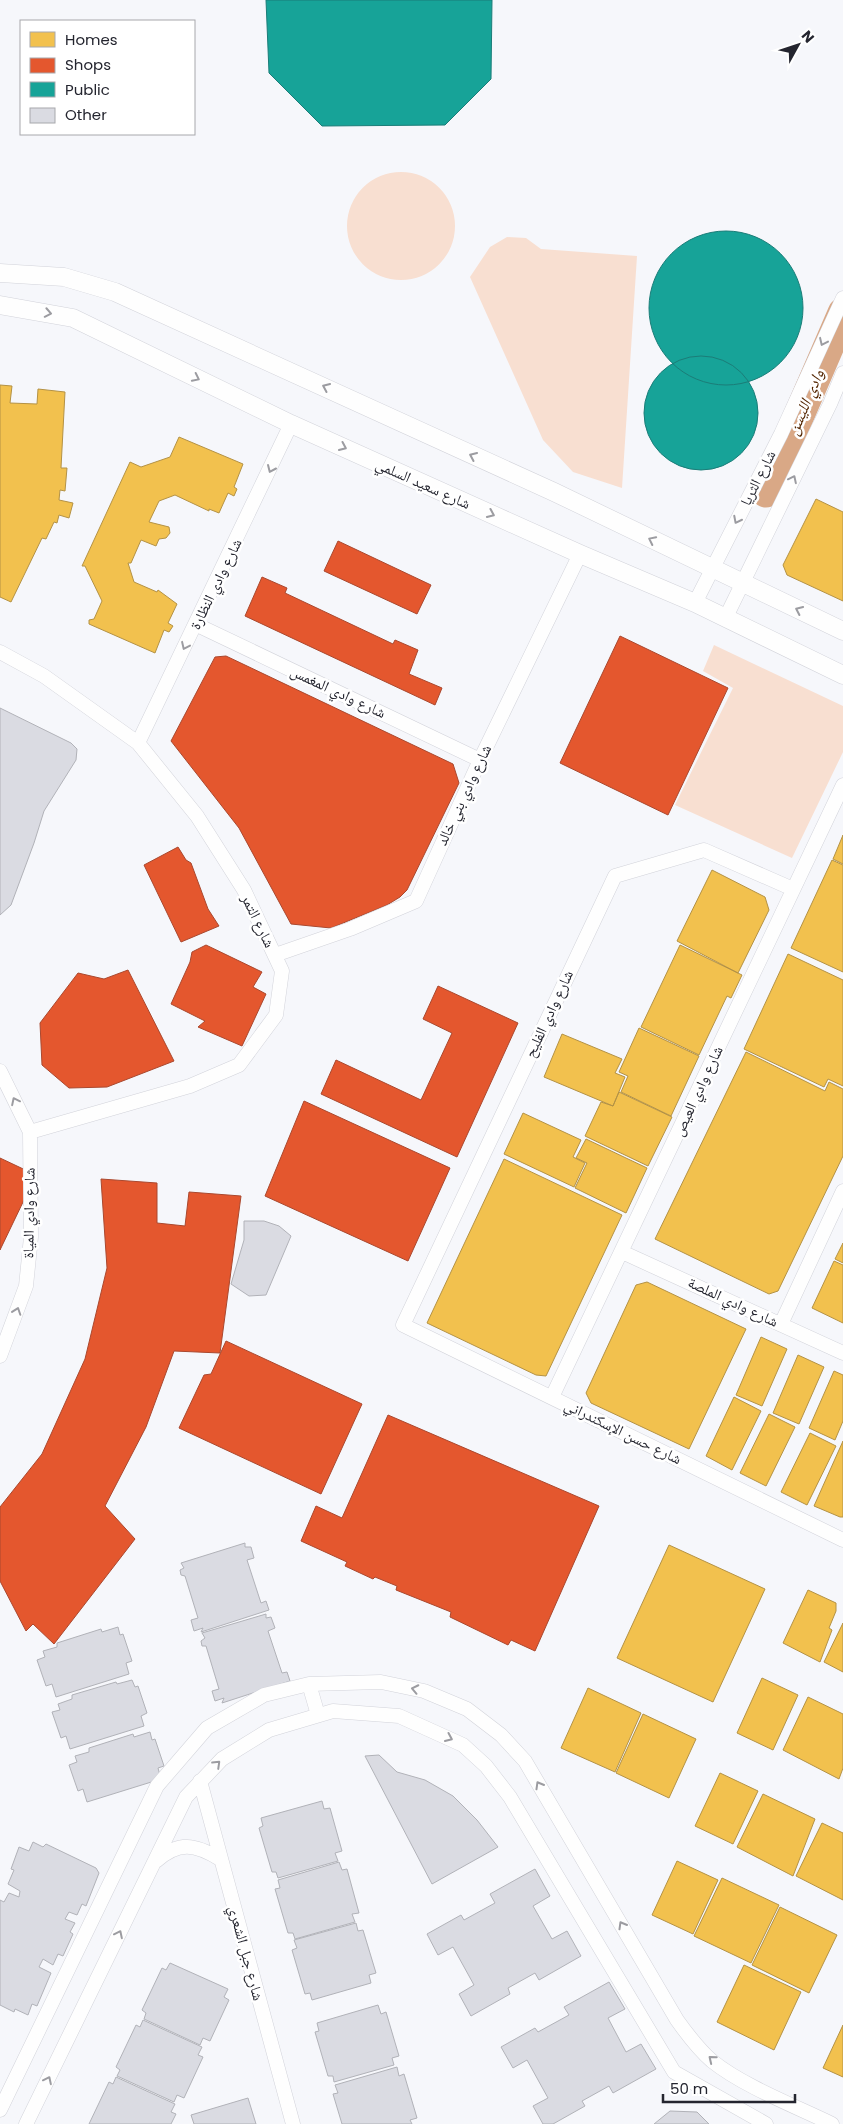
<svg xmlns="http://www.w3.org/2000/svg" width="843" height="2124" viewBox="0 0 843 2124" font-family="Poppins,'Noto Naskh Arabic',sans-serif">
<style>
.green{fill:#f8dfd1}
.homes{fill:#f2c14e;stroke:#b49245}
.shops{fill:#e4572e;stroke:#aa482e}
.public{fill:#17a398;stroke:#1b7d78}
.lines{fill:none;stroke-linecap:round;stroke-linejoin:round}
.river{stroke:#d9a886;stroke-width:31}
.building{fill:#dadbe2;stroke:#b1b2b8}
.minor-casing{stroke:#d2d3da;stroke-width:15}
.tertiary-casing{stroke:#d2d3da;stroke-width:19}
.minor{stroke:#fefefe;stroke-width:14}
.tertiary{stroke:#fefefe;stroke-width:18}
.oneway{stroke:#9c9ca1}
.labels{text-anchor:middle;stroke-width:5;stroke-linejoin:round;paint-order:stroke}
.street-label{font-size:15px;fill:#24252f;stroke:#fff}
.water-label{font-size:16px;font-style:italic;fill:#532500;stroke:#fff}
</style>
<rect width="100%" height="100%" fill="#f6f7fb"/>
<path class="green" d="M347 226a54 54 0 1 1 108 0a54 54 0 1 1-108 0Z
M507 237 526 238 541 249 637 256 622 488 573 472 543 440 470 277 490 247Z
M714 645 843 706V752L792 858 675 805 733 688 703 671Z"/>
<path class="homes" d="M0 385 12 386 10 403 37 404 38 389 65 392 61 468H67L65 491 60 490 59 500 73 503 69 518 59 515 57 523 54 522 46 539 42 538 11 602 0 597Z
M179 437 243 464 234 487 237 489 234 496 228 493 219 513 209 509V511L175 495 159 501 149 522 169 527 170 533 166 538 159 539 156 546 141 540 131 563H128L134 582 157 592 158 590 177 604 168 623 173 626 169 632 164 630 155 653 89 624V620L94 619 102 601 85 566H82L130 462 141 467 170 457Z
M816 499 843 512V601L787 575 783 565Z
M843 835V864L833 859Z
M832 860 843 865V972L791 948Z
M712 870 765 897 769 910 738 973 677 941Z
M680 945 742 975 731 998 727 996 699 1055 641 1027Z
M788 954 843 980V1086L828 1079 824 1087 744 1049Z
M639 1028 699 1056 671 1116 621 1092 628 1076 619 1072Z
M562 1034 622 1059 615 1073 625 1077 613 1106 544 1077Z
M746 1052 825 1091 829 1082 843 1089V1156L778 1291 769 1294 655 1239Z
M619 1092 672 1117 648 1166 585 1136 601 1102 613 1106Z
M523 1113 581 1140 573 1157 585 1163 574 1187 504 1154Z
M586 1139 647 1168 626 1213 575 1188 587 1163 576 1158Z
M504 1159 622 1215 546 1376 536 1375 427 1323Z
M843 1243V1263L835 1259Z
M834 1261 843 1265V1323L812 1308Z
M647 1282 746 1329 689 1449 591 1403 586 1393 636 1285Z
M761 1337 787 1349 762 1406 736 1395Z
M798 1355 824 1367 799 1424 773 1413Z
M834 1371 843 1375V1421L835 1440 809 1428Z
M734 1397 761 1411 732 1470 706 1456Z
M769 1414 795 1427 766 1486 740 1473Z
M810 1433 836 1446 807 1505 781 1492Z
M843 1441V1517H840L814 1506Z
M669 1545 765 1589 713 1702 617 1658Z
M808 1590 836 1603V1611L829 1628 832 1630 820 1662 783 1643Z
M843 1623V1672L824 1662Z
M762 1678 798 1695 773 1750 737 1733Z
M588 1688 641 1713 615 1772 561 1748Z
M808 1697 843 1714V1768L839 1779 783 1750Z
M643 1714 696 1739 669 1798 616 1773Z
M720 1773 758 1791 733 1844 695 1826Z
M763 1794 815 1819 793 1876 737 1847Z
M822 1823 843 1833V1900L796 1876Z
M677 1861 718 1880 693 1934 652 1915Z
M722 1878 779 1905 751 1963 694 1936Z
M780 1907 837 1935 809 1993 752 1965Z
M744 1965 801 1992 774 2050 717 2022Z
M843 2025V2077L823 2068Z"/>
<path class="shops" d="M338 541 431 585 417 614 324 571Z
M262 577 287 588 285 593 393 644 395 640 418 650 409 674 442 688 435 705 245 616Z
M620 636 728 688 668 815 560 763Z
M226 656 453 764 459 783 407 890 400 897 387 905 331 928 291 924 239 828 171 741 215 657Z
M178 847 186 860 191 863 208 909 219 926 181 942 144 865Z
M206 945 262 972 253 987 266 994 242 1046 198 1027 205 1021 171 1004 190 962 192 952Z
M128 970 174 1061 107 1087 69 1088 42 1065 40 1023 78 973 104 979Z
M438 986 518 1023 457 1157 321 1094 336 1060 421 1100 452 1033 423 1019Z
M304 1101 450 1168 408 1261 265 1196Z
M0 1158 36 1175 0 1250Z
M101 1179 157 1183V1223L185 1226 189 1192 241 1196 220 1353 174 1351 146 1427 105 1506 135 1539 54 1644 33 1624 26 1631 0 1581V1507L42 1454 85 1359 107 1268Z
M226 1341 362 1404 321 1494 179 1428 204 1375 211 1374Z
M388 1415 599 1506 535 1651 511 1640 508 1645 450 1617 451 1612 396 1590 397 1586 375 1577 373 1579 345 1566 347 1562 301 1541 316 1506 342 1518Z"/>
<path class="public" d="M266 0H492L491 79 445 125 322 126 269 73Z
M649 308a77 77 0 1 1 154 0a77 77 0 1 1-154 0Z
M644 413a57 57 0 1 1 114 0a57 57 0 1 1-114 0Z"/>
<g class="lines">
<path class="river" d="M766 492 843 313"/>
</g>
<path class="building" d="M0 708 71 743 77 749 76 760 44 811 34 843 11 905 0 915Z
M244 1221H264L279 1226 291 1236 266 1295 249 1296 231 1284 244 1240Z
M245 1543V1547H251L254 1558 247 1560 261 1603 266 1601 269 1610 201 1632 203 1628 194 1631 191 1620 198 1618 185 1576 181 1575 180 1570 184 1568 181 1563Z
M266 1614V1618L271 1617 275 1628 268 1631 282 1673 287 1672 290 1681 222 1703 224 1698 215 1701 212 1691 219 1689 206 1646H202L201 1641 205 1638 202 1633Z
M118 1627 120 1635 123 1634 132 1661 126 1663 129 1674 56 1697 52 1684 46 1686 37 1660 45 1657 43 1651 57 1647V1643L101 1629 102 1632Z
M132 1680 135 1687 138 1686 147 1713 141 1716 144 1726 70 1749 66 1736 61 1738 52 1712 60 1710 58 1704 72 1699V1695L116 1682 117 1684Z
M150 1732 152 1740 155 1739 164 1766 158 1768 161 1779 87 1802 83 1789 78 1791 69 1765 77 1762 75 1756 89 1752V1748L133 1734 134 1737Z
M379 1755 397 1772 425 1780 453 1796 477 1820 498 1847 432 1884 365 1756Z
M322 1801 324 1809 330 1808 342 1851 335 1853 338 1861 278 1878 276 1872H272L259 1828 263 1826 261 1818Z
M33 1842 43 1847 46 1844 96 1868 99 1873 86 1906 82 1904 77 1915 69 1912 65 1919 75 1923 70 1932 73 1934 63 1956 58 1954 53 1965 43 1959 39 1967 51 1973 37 2006 32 2004 28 2015 15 2009 14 2012 0 2005V1900L4 1902 9 1893 19 1897 20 1891 8 1884 14 1870 11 1869 19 1847 29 1851Z
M339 1862 342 1870 347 1869 359 1913 352 1914 355 1922 295 1939 293 1933H288L275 1889 280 1888 278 1880Z
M535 1869 550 1896 533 1906 552 1939 567 1931 581 1956 539 1980 535 1973 508 1988 510 1994 471 2016 459 1994 474 1985 453 1947 438 1955 427 1934 461 1915 464 1920 495 1903 490 1894Z
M356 1923 358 1931 363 1930 376 1973 369 1975 371 1983 312 2000 310 1993 305 1994 292 1950 297 1948 294 1940Z
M170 1963 228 1989 224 1997 229 2000 210 2041 203 2038 200 2045 144 2019 146 2013 142 2010 162 1968 166 1970Z
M609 1982 625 2009 608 2018 626 2052 641 2044 656 2069 613 2093 609 2086 582 2101 585 2106 553 2124H543L533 2106 548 2098 527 2060 513 2068 501 2047 535 2028 538 2032 569 2015 564 2007Z
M378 2005 381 2014 386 2012 399 2056 392 2058 394 2065 334 2082 333 2076H328L315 2032 319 2031 317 2023Z
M143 2020 202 2047 198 2055 203 2057 184 2098 177 2095 174 2102 117 2076 120 2070 116 2067 136 2025 140 2027Z
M397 2067 399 2076 404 2074 417 2118 410 2120 412 2124H342L333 2094 338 2093 335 2085Z
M116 2077 175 2104 171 2112 176 2114 171 2124H89L109 2082 113 2084Z
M248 2098 256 2124H194L191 2115Z
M670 2111 697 2112 709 2124H654Z"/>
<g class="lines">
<defs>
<path id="minor" d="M695 603 781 434 843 298
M726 617 830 404 843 373
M195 624 480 760
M0 652 44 676 138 743 197 816 244 890 282 971 276 1015 239 1065 190 1086 30 1132
M138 743 291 424
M793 889 704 850 615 876 403 1325 843 1540
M275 955 350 929 416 901 480 760 580 554
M0 1071 30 1132 31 1237 26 1286 0 1356
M622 1252 843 1353
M781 1324 843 1191
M552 1397 843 785
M309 1684 318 1715
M200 1781 293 2124
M156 1861C179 1841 195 1844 220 1859
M0 2110 157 1786 207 1728 264 1695 309 1684 381 1682 424 1691 467 1709 501 1735 525 1761 677 2020C687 2034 698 2049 712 2061 743 2086 795 2106 832 2124
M26 2124 186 1797 222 1759 269 1730 333 1711 399 1716 463 1745 486 1766 510 1797 674 2072 766 2124"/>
<path id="tertiary" d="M0 273 64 277 115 292 554 492 843 631
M0 305 73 318 291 424 580 554 695 603 843 675"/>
</defs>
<use href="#minor" class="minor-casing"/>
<use href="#tertiary" class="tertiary-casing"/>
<use href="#minor" class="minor"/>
<use href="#tertiary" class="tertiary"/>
</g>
<defs><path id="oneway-chevron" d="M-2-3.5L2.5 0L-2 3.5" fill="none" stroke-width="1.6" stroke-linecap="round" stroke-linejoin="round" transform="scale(1.25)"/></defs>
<g class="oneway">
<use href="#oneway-chevron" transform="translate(48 313) rotate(11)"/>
<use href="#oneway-chevron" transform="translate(823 342) rotate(115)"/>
<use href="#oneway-chevron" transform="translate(196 378) rotate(26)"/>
<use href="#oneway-chevron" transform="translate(326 387) rotate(-156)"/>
<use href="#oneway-chevron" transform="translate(343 447) rotate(24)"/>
<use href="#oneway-chevron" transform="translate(473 456) rotate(-156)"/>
<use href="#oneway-chevron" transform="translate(271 469) rotate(114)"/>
<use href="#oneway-chevron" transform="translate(793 479) rotate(-64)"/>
<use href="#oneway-chevron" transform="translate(491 514) rotate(24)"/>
<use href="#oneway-chevron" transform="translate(737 520) rotate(117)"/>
<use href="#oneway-chevron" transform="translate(652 540) rotate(-154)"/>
<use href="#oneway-chevron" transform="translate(799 610) rotate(-155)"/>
<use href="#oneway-chevron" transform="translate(185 646) rotate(115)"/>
<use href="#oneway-chevron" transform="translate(15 1101) rotate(-116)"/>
<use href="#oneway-chevron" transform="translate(17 1311) rotate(-71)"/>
<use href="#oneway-chevron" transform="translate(415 1689) rotate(-168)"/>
<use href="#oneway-chevron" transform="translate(449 1738) rotate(24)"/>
<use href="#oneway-chevron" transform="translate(217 1764) rotate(-44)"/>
<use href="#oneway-chevron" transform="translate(539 1785) rotate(-120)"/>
<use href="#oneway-chevron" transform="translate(622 1925) rotate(-120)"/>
<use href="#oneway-chevron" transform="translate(119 1934) rotate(-64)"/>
<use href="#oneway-chevron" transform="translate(712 2059) rotate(-141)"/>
<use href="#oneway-chevron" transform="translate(48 2080) rotate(-64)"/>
</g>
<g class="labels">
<g class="street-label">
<text transform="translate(758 478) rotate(-63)" y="5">شارع الثريا</text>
<text transform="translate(423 484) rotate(24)" y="5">شارع سعيد السلمي</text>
<text transform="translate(216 584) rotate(-64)" y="5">شارع وادي النظارة</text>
<text transform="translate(338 692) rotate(25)" y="5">شارع وادي المغمس</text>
<text transform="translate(464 795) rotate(-65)" y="5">شارع وادي بني خالد</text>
<text transform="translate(258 921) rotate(64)" y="5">شارع التمر</text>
<text transform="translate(549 1014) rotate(-65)" y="5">شارع وادي الفليح</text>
<text transform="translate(698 1091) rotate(-65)" y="5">شارع وادي العيص</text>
<text transform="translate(29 1213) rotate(-89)" y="5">شارع وادي المياة</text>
<text transform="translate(733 1302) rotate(25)" y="5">شارع وادي الملصة</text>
<text transform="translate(623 1432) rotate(26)" y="5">شارع حسن الإسكندراني</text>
<text transform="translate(246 1953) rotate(75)" y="5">شارع جبل الشعري</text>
</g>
<g class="water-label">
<text transform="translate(805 402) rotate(-67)" y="6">وادي الليسن</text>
</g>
</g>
<rect x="20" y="20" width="175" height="115" fill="#ffffff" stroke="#a7a8ac"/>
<rect x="30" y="32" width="25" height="15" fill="#f2c14e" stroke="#a7a8ac"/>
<text x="65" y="45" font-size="15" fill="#24252f">Homes</text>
<rect x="30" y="58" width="25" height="15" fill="#e4572e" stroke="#a7a8ac"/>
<text x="65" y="70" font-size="15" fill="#24252f">Shops</text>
<rect x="30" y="82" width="25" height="15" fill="#17a398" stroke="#a7a8ac"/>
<text x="65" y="95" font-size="15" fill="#24252f">Public</text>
<rect x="30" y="108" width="25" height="15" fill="#dadbe2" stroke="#a7a8ac"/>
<text x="65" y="120" font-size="15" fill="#24252f">Other</text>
<g transform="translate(798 45) rotate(50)" stroke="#ffffff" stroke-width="4" paint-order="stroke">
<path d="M0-4L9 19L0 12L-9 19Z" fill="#24252f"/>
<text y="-8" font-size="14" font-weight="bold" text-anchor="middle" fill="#24252f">N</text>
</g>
<path d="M663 2094v8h132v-8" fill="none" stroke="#24252f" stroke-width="2.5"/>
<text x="670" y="2094" font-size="15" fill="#24252f" stroke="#ffffff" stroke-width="4" paint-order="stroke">50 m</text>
</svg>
